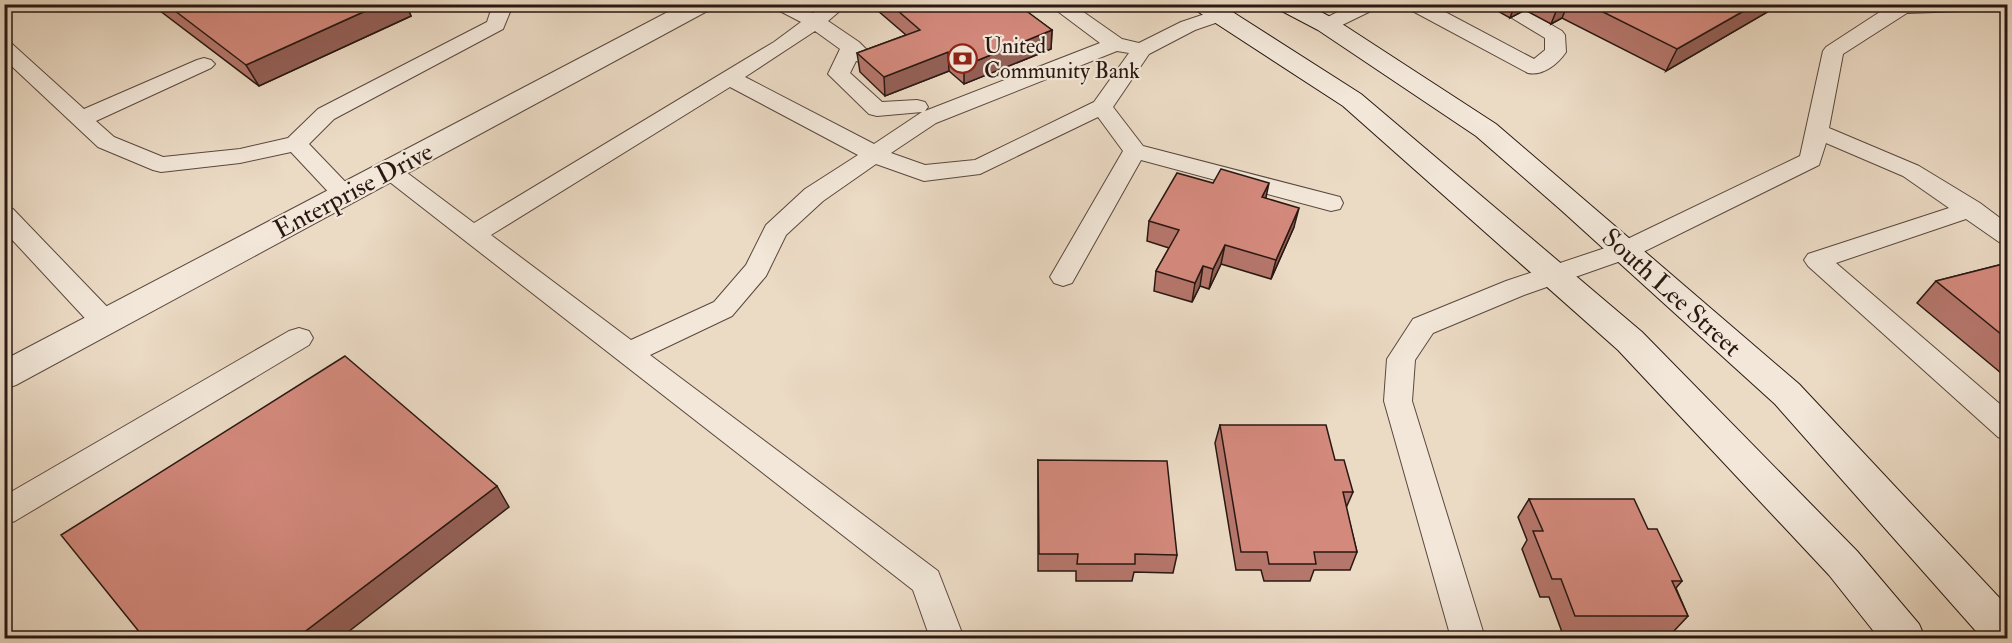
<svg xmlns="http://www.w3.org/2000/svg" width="2012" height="643" viewBox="0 0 2012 643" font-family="'IM FELL Double Pica',serif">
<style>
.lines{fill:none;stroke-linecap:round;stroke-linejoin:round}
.lane-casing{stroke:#5a483e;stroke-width:2}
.street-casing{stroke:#5a483e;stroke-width:2}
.secondary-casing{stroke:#291812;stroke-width:2}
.lane{fill:#f2e7d9;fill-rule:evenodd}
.street{fill:#f2e7d9;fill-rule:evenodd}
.secondary{fill:#f2e7d9;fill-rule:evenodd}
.wall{fill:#b5766b;stroke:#291812;stroke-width:1.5}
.shaded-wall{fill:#946057;stroke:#291812;stroke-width:1.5}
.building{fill:#d3897c;stroke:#291812;stroke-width:1.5}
.labels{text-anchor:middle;stroke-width:4.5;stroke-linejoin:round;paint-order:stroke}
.far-poi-label{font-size:22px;fill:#291812;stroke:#f2e7d9;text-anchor:start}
.street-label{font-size:26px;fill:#291812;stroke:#f2e7d9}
</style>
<rect width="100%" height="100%" fill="#ebdac4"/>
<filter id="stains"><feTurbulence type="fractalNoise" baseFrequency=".00333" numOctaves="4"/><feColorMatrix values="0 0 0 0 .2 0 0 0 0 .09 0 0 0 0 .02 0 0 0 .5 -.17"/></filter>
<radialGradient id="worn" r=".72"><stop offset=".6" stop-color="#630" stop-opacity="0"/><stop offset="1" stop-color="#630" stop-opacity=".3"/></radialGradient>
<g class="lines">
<defs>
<path id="lane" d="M490 4H510L512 7 503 29 334 119 309 144 356 193 353 199 344 201 335 199 291 152 240 163 161 172 153 170 98 147 4 59V41L11 43 84 109 197 60 204 58 211 60 215 64 211 68 96 121 114 137 163 157 240 149 288 138 318 109 487 22 492 7Z
M771 4H797L813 13 825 4H848L828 21 859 42 874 57 871 61 864 63 856 61 850 73 882 102 917 100 925 102 928 107 925 111 1100 43 1048 4H1072L1122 39 1139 43 1181 22 1220 9 1227 11 1230 15 1227 19 1195 30 1149 54 1113 107 1143 146 1340 197 1343 203 1340 209 1331 211 1141 160 1072 283 1063 286 1054 283 1050 277 1123 151 1098 117 980 174 924 181 876 164 823 201 786 235 766 276 732 316 650 355 938 571 964 638H930L913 590 382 176 378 171 382 166 390 163 398 166 474 223 774 42 801 22 774 8ZM815 31 840 49 828 74 869 114 877 116 922 112 874 144 745 77ZM1117 51 1129 53 1094 102 975 160 925 165 891 153 936 123ZM730 87 858 155 805 189 766 225 746 265 714 302 631 340 491 235Z
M1353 4H1380L1377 8 1334 29H1320L1317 25 1320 21Z
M1404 4H1430L1534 59 1545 50V38L1512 18 1509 14 1512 10H1526L1562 31 1565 35 1566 52C1558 64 1543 76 1528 73L1407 8Z
M1892 4H2000L1997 8 1990 10 1907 13 1843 54 1829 128 1919 166 1980 203 2008 224V244L1999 242 1966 219 1836 263 2008 411V441L1998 437 1808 266 1804 260 1808 254 1949 208 1903 176 1826 143 1819 165 1635 256 1524 295 1433 333 1415 360 1412 401 1485 638H1451L1384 401 1387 359 1413 319 1506 281 1617 244 1800 156 1823 51 1826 47Z
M4 207 13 209 115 315 119 322 115 329 105 332 95 329 4 231Z
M299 328 309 331 313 338 309 345 15 521 4 525V496L289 331Z"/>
<path id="street" d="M683 4H714L711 9 16 385 4 389V360Z"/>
<path id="secondary" d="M1191 4H1220L1361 94 1642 332 1857 551 1919 624 1925 638H1879L1829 575 1618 350 1343 106 1194 9Z
M1275 4H1306L1336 20 1496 124 1799 384 2008 607V638H1982L1775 404 1561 210 1476 136 1318 30 1278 9Z"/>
</defs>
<use href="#lane" class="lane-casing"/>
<use href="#street" class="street-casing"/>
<use href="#secondary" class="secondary-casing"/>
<use href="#lane" class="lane"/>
<use href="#street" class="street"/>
<use href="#secondary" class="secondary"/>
</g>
<path class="wall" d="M151 4H406L411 16 259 86Z
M870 4H1023V9L1052 30 1051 49 964 84 949 71 885 96 860 72 857 53 906 35Z
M1485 4H1781L1666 71 1562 18 1551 24 1525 10 1510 18Z
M1266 198 1294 227 1271 279 1221 264 1209 289 1200 286 1192 302 1154 291 1156 271 1169 248 1147 241 1149 221Z
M2007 263V378L1917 303 1936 281Z
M1220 425 1335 460 1353 492 1346 508 1357 552 1350 570H1314L1310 581H1264L1261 570H1236L1215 443Z
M1038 460 1177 555 1173 573 1134 572 1132 581H1076V571H1038Z
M1529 499 1648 529 1682 581 1676 588 1688 616 1673 632H1562L1549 597H1540L1522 549 1527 540 1518 517Z"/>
<path class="shaded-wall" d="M381 4H406L411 16 259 86 246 65Z
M1515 4H1527L1525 10 1510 18Z
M1559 4H1568L1562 18 1551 24Z
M1756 4H1781L1666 71 1677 49Z
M1052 30 1051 49 964 84V66Z
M948 52 949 71 885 96 884 77Z
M1269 183 1265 202 1262 197Z
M1299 208 1294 227 1271 279 1276 260Z
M1225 245 1221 264 1209 289 1213 269Z
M1203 266 1200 286 1192 302 1195 283Z
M497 486 509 507 339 639H295Z"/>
<path class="building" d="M166 4H381L246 65Z
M890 4H1017L1052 30 964 66 948 52 884 77 857 53 920 30Z
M1587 4H1756L1677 49Z
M1221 169 1269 183 1262 197 1299 208 1276 260 1225 245 1213 269 1203 266 1195 283 1156 271 1179 230 1149 221 1177 173 1213 183Z
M2007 263V339L1936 281Z
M345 356 497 486 295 639H145L61 535Z
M1220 425H1326L1335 460H1344L1353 492H1343L1357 552H1314L1316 564H1269L1267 552H1241Z
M1038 460 1167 461 1177 555 1135 554V564H1077L1078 554H1039Z
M1529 499H1634L1648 529H1657L1682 581H1672L1688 616H1575L1561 579H1552L1533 531H1543Z"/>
<defs>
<symbol id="bank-ring" viewBox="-11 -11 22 22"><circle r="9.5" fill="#f2e7d9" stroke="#8f2418" stroke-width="1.5"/><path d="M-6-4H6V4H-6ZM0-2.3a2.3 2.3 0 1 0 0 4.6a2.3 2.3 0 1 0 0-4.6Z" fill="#8f2418"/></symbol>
</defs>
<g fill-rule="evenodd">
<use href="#bank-ring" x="946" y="42" width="33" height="33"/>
</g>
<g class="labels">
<g class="far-poi-label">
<text x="984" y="53">United<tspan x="984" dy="25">Community Bank</tspan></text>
</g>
<g class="street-label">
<text transform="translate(353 190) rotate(-28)" y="9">Enterprise Drive</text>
<text transform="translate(1672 292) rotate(42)" y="9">South Lee Street</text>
</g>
</g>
<rect width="2012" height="643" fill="none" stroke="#ebdac4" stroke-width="24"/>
<rect x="6" y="6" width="2000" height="631" fill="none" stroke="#291812" stroke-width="3"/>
<rect x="12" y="12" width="1988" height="619" fill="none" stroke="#291812" stroke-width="1.5"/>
<rect width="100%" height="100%" filter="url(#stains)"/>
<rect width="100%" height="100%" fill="url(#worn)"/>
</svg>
